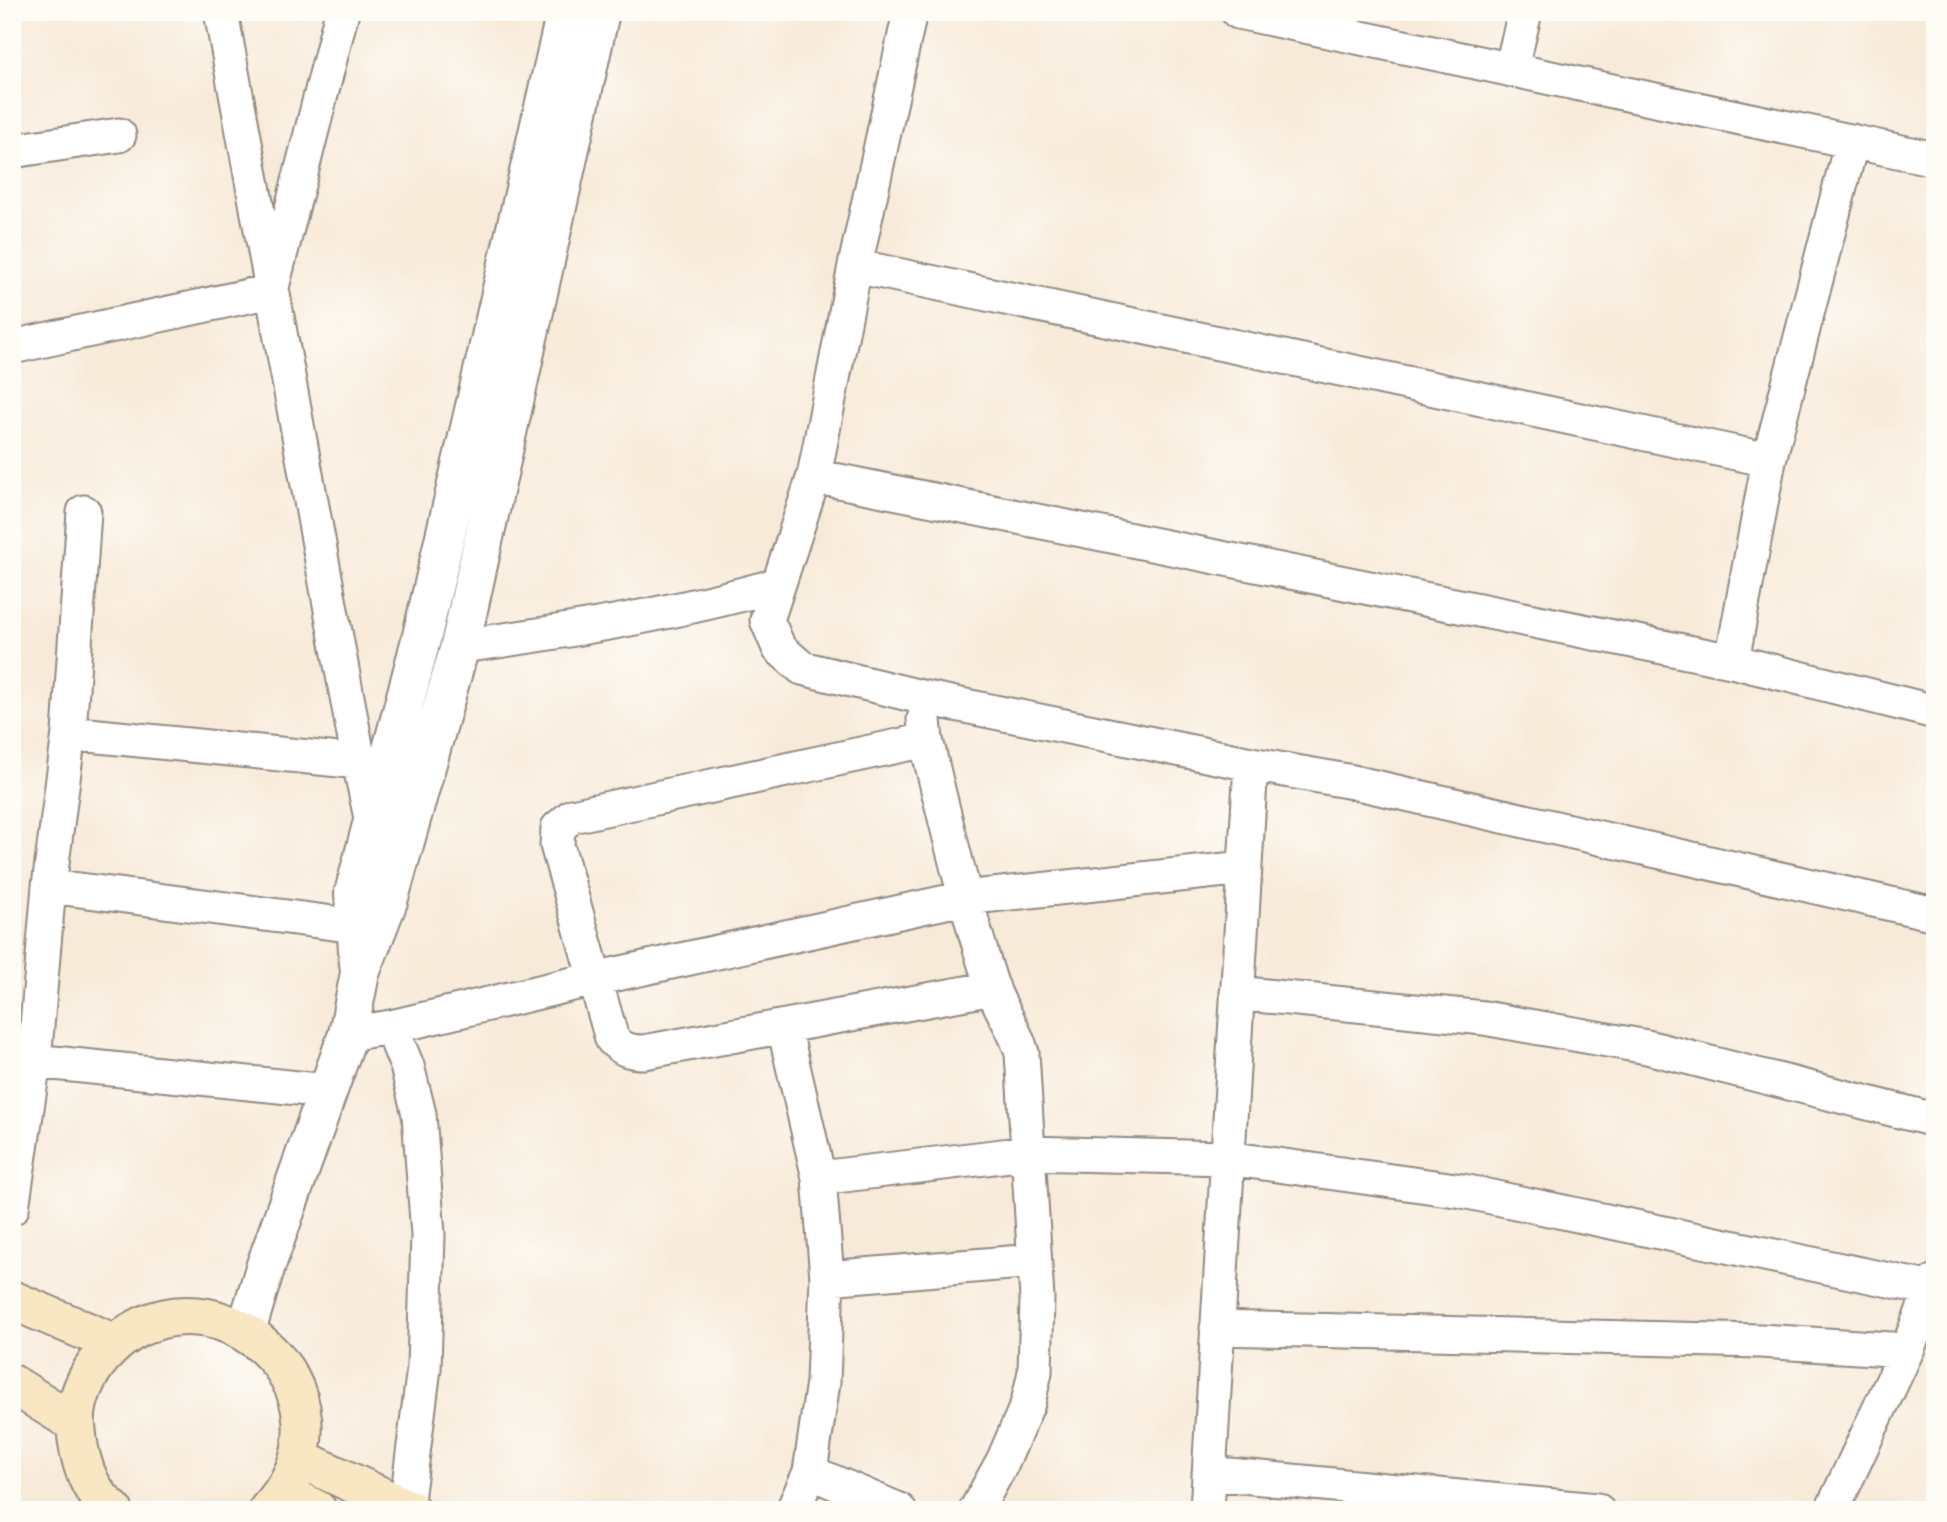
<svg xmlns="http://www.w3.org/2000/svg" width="1947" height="1522" viewBox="0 0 1947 1522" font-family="'IM FELL Great Primer',serif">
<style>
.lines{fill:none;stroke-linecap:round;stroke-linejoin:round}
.minor-casing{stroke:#928a82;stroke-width:37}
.tertiary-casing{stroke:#928a82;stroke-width:42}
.secondary-casing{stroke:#928a82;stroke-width:42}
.minor{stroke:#fff;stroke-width:33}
.tertiary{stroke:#fff;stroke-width:38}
.secondary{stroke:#f9e7c3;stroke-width:38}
</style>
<rect width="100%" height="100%" fill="#fdfcf7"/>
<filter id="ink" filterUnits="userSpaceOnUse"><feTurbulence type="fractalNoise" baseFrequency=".0143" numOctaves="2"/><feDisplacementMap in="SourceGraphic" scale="14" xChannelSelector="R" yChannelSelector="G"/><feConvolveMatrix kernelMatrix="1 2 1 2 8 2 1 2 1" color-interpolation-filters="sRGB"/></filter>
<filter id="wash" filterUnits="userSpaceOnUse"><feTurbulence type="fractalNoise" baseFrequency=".00686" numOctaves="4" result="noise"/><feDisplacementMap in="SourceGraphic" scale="28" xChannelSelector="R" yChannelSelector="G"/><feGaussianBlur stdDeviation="1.57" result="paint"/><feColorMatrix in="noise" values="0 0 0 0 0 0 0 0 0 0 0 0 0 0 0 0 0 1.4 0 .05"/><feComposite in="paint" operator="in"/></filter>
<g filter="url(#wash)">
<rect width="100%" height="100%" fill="#f8ead9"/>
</g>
<g filter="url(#ink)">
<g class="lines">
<defs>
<path id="minor" d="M221 12 359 762 373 827
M910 12 855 266 814 476 767 620 779 648 802 668 921 697 1251 764 1353 782 1935 914
M1238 12 1935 159
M1511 70 1525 12
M12 151 119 135
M855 266 1769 460
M12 347 271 291 342 12
M814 476 1732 661 1935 712
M460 646C568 632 673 614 777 585
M1732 661 1769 460 1852 141
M924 719 926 740C946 822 965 904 991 984 999 1008 1015 1028 1022 1053L1037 1299 1035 1372 1028 1403 1003 1461 976 1510
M69 733 359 762
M926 740 572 816 558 828 557 845 612 1039C623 1050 630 1052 644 1052L993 988
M49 886 356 926 376 931
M1237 993 1484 1018 1647 1047 1935 1120
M391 1027 407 1066 419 1114 428 1235 424 1368 406 1508
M784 1027 819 1178 827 1278 823 1382 810 1472 793 1510
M348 1034 391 1027 594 979 964 898 1244 868
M34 1061 327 1091
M819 1178 1027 1153 1227 1158 1463 1191 1932 1289
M12 1208 34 1061 49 886 69 733 84 512
M827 1278 1034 1261
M1217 1328 1760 1341 1907 1350
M810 1472 899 1510
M1209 1473 1597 1510
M1207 1510 1251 764
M1832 1510 1907 1350 1935 1281"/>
<path id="tertiary" d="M359 964 354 893 422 636 566 12
M246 1331 265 1268 348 1034 360 973 388 901 460 646 600 12"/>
<path id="secondary" d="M12 1300 114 1343
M12 1384 75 1423
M299 1458 410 1510
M283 1493 317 1510
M113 1510C87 1492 78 1455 76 1425 74 1402 87 1374 102 1357 203 1243 377 1391 268 1510"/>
</defs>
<use href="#minor" class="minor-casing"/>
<use href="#tertiary" class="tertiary-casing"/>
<use href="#secondary" class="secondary-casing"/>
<use href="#minor" class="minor"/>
<use href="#tertiary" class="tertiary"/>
<use href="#secondary" class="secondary"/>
</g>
</g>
<rect width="1947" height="1522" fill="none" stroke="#fdfcf7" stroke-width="42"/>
</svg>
